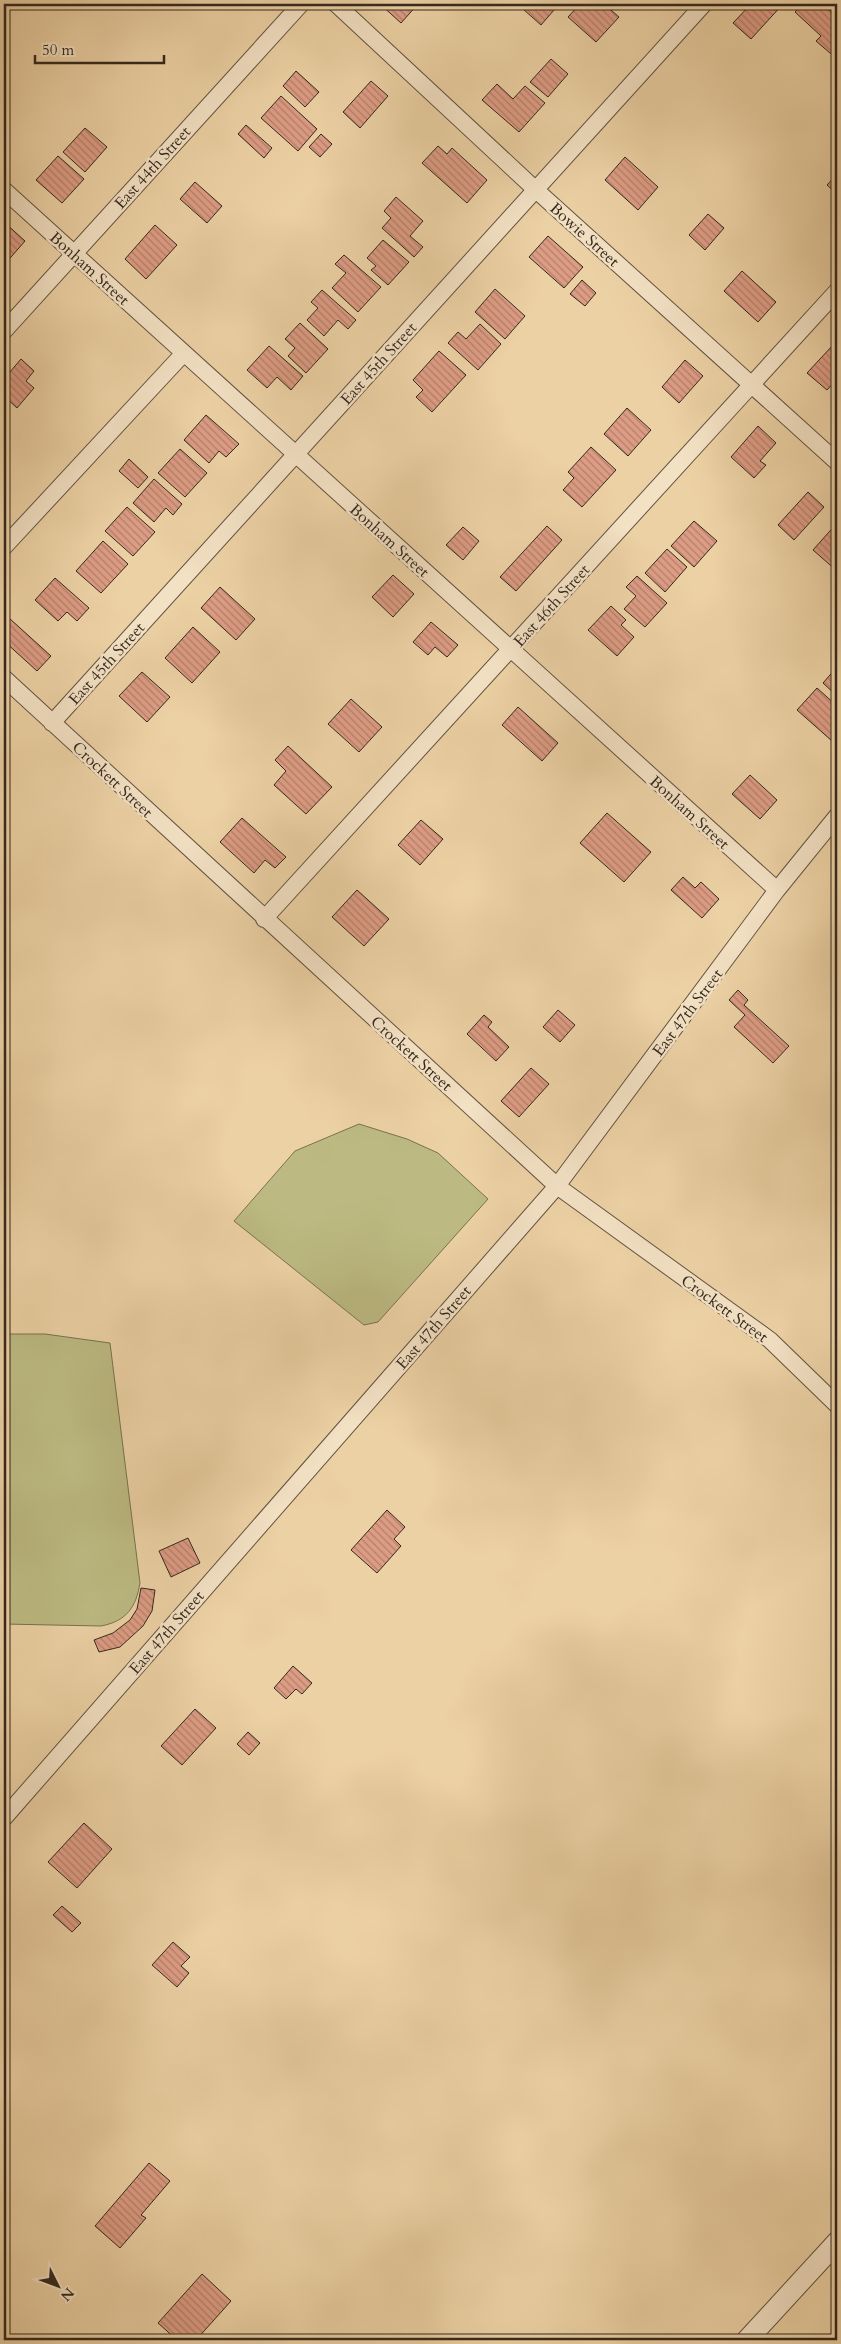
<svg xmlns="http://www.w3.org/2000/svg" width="841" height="2344" viewBox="0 0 841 2344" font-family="Cardo,serif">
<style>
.garden{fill:#bcba82;stroke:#787250}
.building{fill:url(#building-back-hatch);stroke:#34291e}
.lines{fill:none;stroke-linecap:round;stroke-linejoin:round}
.minor-casing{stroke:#625340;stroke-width:18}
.tertiary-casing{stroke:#625340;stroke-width:22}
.minor{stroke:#f3e1c4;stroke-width:16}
.tertiary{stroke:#f3e1c4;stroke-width:20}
.labels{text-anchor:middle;stroke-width:5;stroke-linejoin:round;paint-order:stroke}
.street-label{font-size:16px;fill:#34291e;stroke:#f3e1c4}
</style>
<defs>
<pattern id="building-back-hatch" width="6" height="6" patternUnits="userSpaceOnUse" patternTransform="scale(1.25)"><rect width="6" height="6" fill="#dd9c84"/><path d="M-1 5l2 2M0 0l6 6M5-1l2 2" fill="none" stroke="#b47f6b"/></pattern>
</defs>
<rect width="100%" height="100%" fill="#ecd1a4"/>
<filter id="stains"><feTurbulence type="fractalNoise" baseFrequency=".004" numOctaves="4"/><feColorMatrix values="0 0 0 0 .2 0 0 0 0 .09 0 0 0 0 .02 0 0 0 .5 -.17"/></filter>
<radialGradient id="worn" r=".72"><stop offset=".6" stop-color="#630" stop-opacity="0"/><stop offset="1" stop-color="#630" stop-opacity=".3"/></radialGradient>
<path class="garden" d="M359 1124 407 1139 438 1153 488 1199 378 1322 364 1325 234 1221 295 1151Z
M4 1334H45L110 1343 140 1583C136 1607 127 1621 101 1626L4 1624Z"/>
<path class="building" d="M380 4H418L401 23Z
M528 4H547L554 10 541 25 523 9Z
M580 4H591L595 8 599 4H604L619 17 596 42 568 17Z
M751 4H783L751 39 733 23Z
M803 4H823L837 17V59L816 41 821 36 795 12Z
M551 59 568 74 548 97 530 82Z
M296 71 319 92 305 107 283 86Z
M371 81 388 96 360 128 343 112Z
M497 84 513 99 525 86 545 103 519 132 482 100Z
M281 96 317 129 298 151 261 118Z
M246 125 272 148 264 158 238 134Z
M85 128 107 147 85 172 63 152Z
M321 134 332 144 320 157 309 147Z
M438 146 447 154 452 148 487 180 467 203 422 163Z
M58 156 84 179 62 203 36 180Z
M625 157 658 187 638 210 605 180Z
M837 174V194L827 185Z
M195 182 222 206 207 223 180 199Z
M396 197 423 221 410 236 423 247 414 257 382 228 391 218 384 211Z
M708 214 724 228 705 250 689 235Z
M4 222 25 241 4 265Z
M155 225 177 245 146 279 125 259Z
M548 236 583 267 564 288 529 257Z
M383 240 409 262 388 285 371 270 376 266 367 258Z
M344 255 381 287 358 312 332 288 346 273 335 264Z
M742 271 776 302 758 322 724 291Z
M582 280 596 293 585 306 570 294Z
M495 289 525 316 505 339 475 312Z
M322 290 356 320 348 329 338 320 324 336 307 320 318 308 311 302Z
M300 323 328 349 306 373 288 356 295 348 285 339Z
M480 324 501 344 478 370 448 343 458 332 466 339Z
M833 345 837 349V379L827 390 807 373Z
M269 346 303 376 291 390 277 377 267 388 247 370Z
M439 351 466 375 432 412 416 397 423 390 413 380Z
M21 359 34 371 26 381 34 388 17 408 4 396V379Z
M685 360 703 376 679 403 662 387Z
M627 408 651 430 628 456 604 434Z
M206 415 239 444 226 457 219 451 209 463 184 440Z
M758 426 776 443 760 461 766 465 754 478 731 457Z
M591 447 616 470 582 507 563 490 574 478 568 472Z
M180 449 207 473 185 497 158 473Z
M129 459 148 477 138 488 119 471Z
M154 479 182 504 173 515 166 508 154 522 133 503Z
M808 492 824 507 794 540 778 525Z
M127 507 155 532 133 556 105 531Z
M694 521 717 541 694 567 671 546Z
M837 523V571L813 550Z
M547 526 562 540 516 591 500 577Z
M463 527 479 541 463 560 446 545Z
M103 541 128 564 101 593 76 571Z
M667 549 687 567 665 592 645 573Z
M393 575 414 594 393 617 372 597Z
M637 576 667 603 645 627 624 609 636 596 626 587Z
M55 578 89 608 77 621 67 612 58 621 35 600Z
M220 587 255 619 236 640 201 608Z
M611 606 626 620 621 625 634 637 617 656 588 630Z
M9 618 51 656 37 671 4 641V623Z
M431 622 458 645 447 657 435 647 428 655 413 642Z
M193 627 220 652 192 683 165 658Z
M837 667V696L823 683Z
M142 672 170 697 147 722 119 696Z
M817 688 837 706V735L832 741 797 710Z
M351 699 382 727 359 752 328 724Z
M518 707 558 743 542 761 502 725Z
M288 746 332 787 306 814 274 785 286 771 275 760Z
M750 775 777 800 760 819 732 794Z
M607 813 651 852 624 882 580 843Z
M242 818 286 857 275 868 265 860 254 873 220 842Z
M421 820 443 839 420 865 398 845Z
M683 877 695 888 701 882 719 899 702 918 671 890Z
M357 890 389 919 364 946 332 917Z
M738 990 748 1000 744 1005 789 1046 773 1063 734 1027 745 1015 729 1000Z
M558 1010 575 1025 560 1042 543 1027Z
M484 1015 492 1022 488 1027 509 1047 496 1061 467 1034Z
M531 1068 549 1084 519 1117 501 1101Z
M387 1510 405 1527 394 1539 401 1546 377 1573 351 1550Z
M188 1538 200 1563 171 1577 159 1551Z
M141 1588 155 1590 152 1611 143 1626 120 1647 99 1652 94 1640 113 1633 130 1620 137 1609Z
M293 1666 312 1683 302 1694 296 1689 286 1699 274 1688Z
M195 1709 216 1728 182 1765 161 1746Z
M248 1732 260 1743 249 1755 237 1744Z
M84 1823 112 1849 77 1888 48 1862Z
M62 1906 81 1923 72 1932 53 1915Z
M173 1942 190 1957 181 1966 189 1973 177 1987 152 1965Z
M149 2163 170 2181 141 2215 146 2218 120 2248 95 2226Z
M202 2274 231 2301 196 2340H177L158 2323Z"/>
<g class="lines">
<defs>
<path id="minor" d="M336 4 536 190 837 462
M4 190 777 890
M4 331 301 4
M4 547 184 353
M4 678 557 1186 770 1340 837 1405
M52 723 704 4
M264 919 837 291
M4 1818 557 1186 777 890 837 816"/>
<path id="tertiary" d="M747 2340 837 2242"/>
</defs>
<use href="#minor" class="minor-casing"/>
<use href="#tertiary" class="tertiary-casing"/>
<use href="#minor" class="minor"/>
<use href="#tertiary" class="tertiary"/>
</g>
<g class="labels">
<g class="street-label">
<text transform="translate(152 167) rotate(-48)" y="6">East 44th Street</text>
<text transform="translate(585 234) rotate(42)" y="6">Bowie Street</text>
<text transform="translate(90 268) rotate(42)" y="6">Bonham Street</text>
<text transform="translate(378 363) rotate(-48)" y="6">East 45th Street</text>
<text transform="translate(390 540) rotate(42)" y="6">Bonham Street</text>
<text transform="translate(551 605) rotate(-48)" y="6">East 46th Street</text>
<text transform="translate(106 663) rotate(-48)" y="6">East 45th Street</text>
<text transform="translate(113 779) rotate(43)" y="6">Crockett Street</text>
<text transform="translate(690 812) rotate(42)" y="6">Bonham Street</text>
<text transform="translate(687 1012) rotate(-53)" y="6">East 47th Street</text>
<text transform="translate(412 1053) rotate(42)" y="6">Crockett Street</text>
<text transform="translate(725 1308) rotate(36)" y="6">Crockett Street</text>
<text transform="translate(433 1327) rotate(-49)" y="6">East 47th Street</text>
<text transform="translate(166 1632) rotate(-49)" y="6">East 47th Street</text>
</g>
</g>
<rect width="841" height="2344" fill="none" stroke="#ecd1a4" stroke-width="20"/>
<rect x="5" y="5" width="831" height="2334" fill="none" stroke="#34291e" stroke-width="2.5"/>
<rect x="10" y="10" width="821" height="2324" fill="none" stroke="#34291e"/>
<g transform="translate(58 2286) rotate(132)" stroke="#f3e1c4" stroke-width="4" paint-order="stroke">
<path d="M0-4L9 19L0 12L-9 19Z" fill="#34291e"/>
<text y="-8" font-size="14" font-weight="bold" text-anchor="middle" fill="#34291e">N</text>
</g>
<path d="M35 55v8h129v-8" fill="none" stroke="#34291e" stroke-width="2.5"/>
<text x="42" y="55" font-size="15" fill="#34291e" stroke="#f3e1c4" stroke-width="4" paint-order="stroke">50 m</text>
<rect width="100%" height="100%" filter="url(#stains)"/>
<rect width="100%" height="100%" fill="url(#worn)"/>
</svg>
